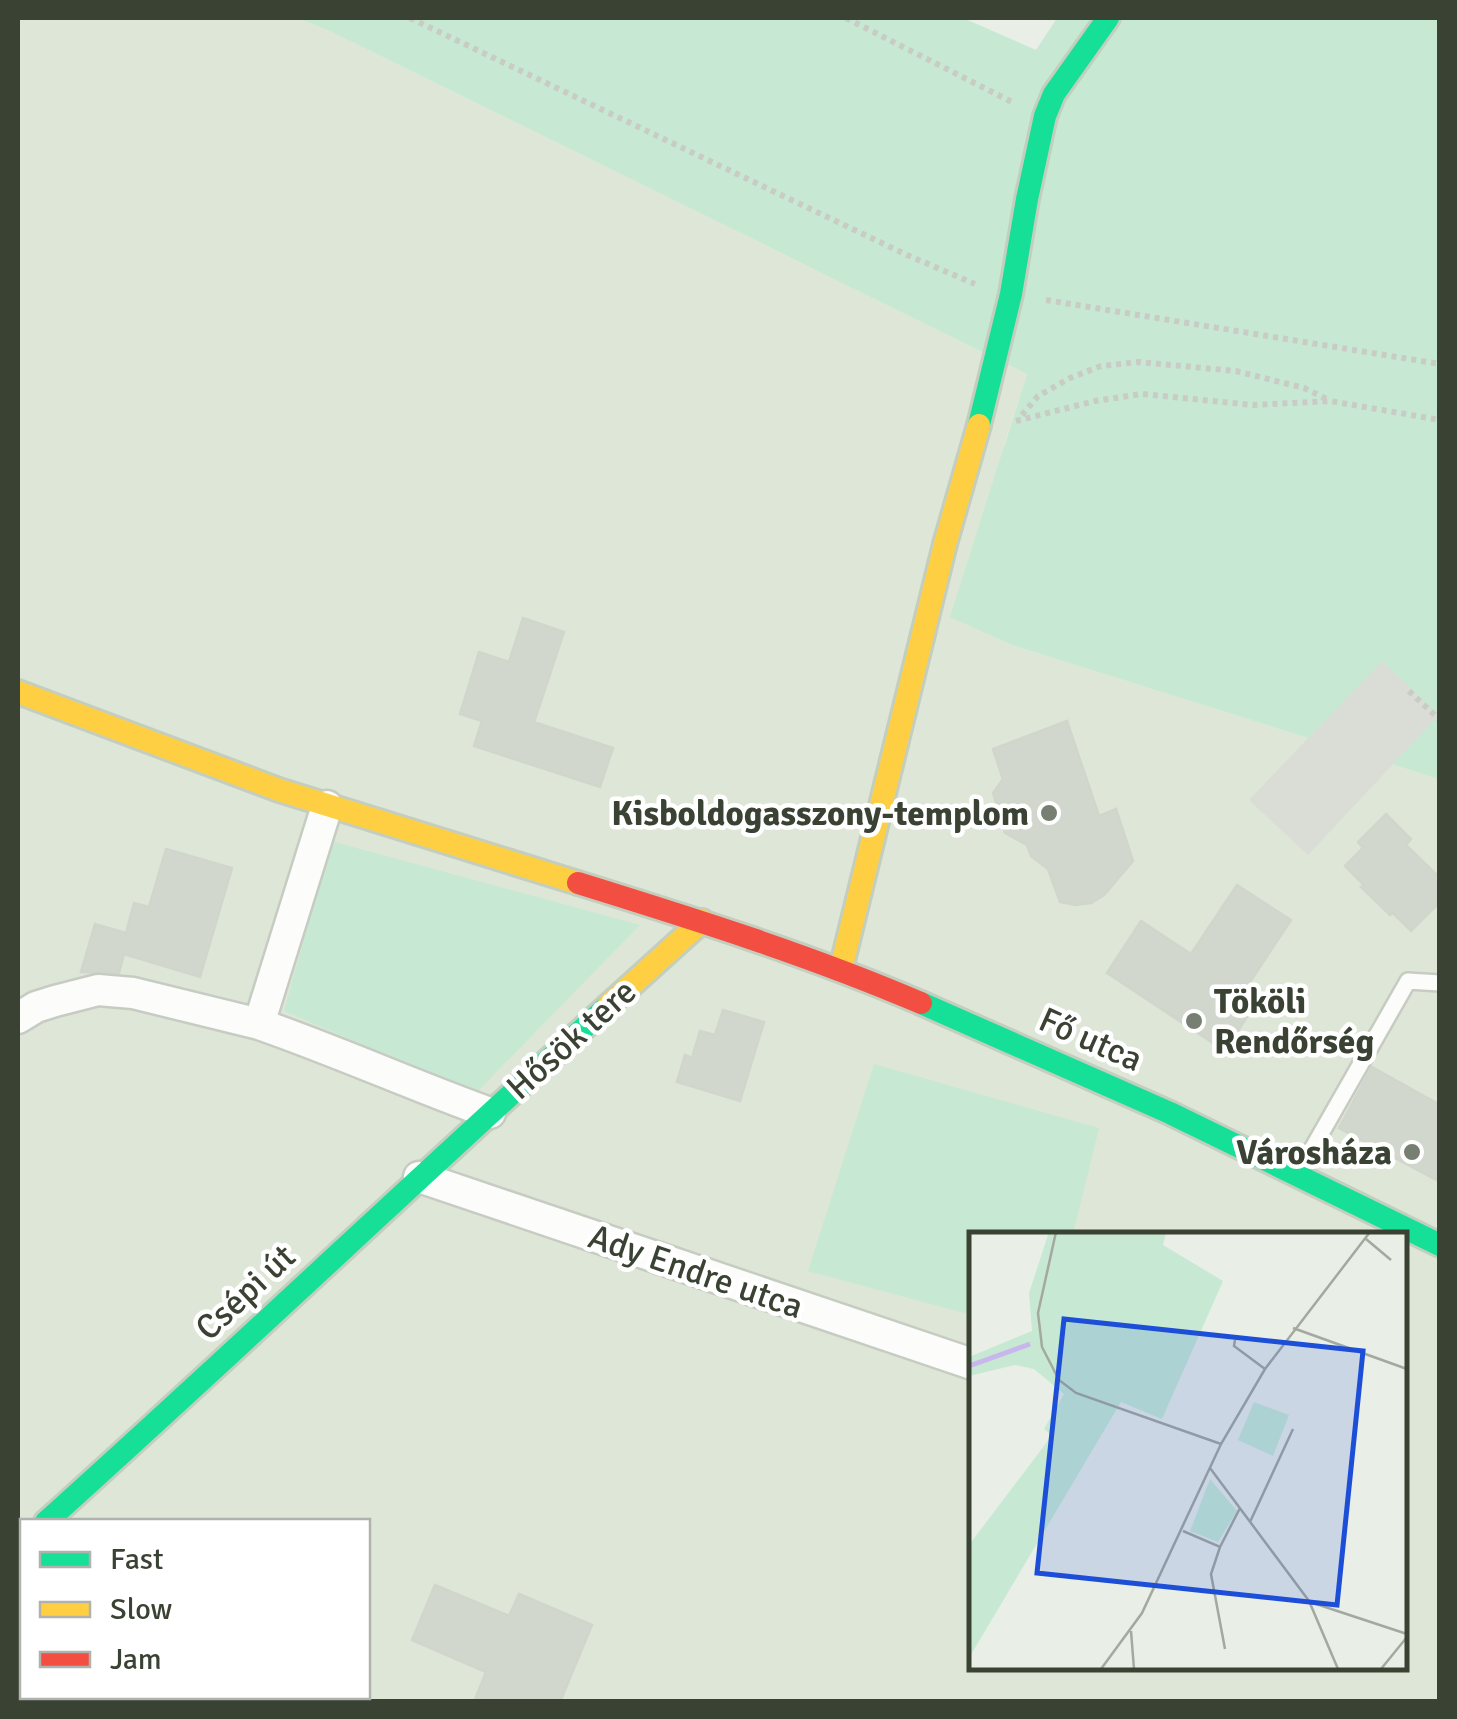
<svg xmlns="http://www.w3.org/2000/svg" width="1457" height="1719" viewBox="0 0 1457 1719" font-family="Signika,sans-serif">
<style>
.residential{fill:#dde6d7;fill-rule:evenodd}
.green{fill:#c7e9d3}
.parking{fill:#d9ddd6}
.building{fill:#d2d7ce;stroke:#d0d6cc;stroke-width:2.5}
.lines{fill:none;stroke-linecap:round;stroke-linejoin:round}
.lane-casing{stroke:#c7ccc3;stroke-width:20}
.street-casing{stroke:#c7ccc3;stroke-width:35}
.fast-casing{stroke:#c4cebf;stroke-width:28}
.slow-casing{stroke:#c4cebf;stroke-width:28}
.jam-casing{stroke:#c4cebf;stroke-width:28}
.path{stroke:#c8ccc5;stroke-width:6;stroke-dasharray:5 5;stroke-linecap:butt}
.lane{stroke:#fcfcfb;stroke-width:15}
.street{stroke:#fcfcfb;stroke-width:30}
.fast{stroke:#16e098;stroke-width:22}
.slow{stroke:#ffcf43;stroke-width:22}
.jam{stroke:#f24e42;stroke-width:22}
.poi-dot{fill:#777e72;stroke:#fff;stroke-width:4}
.labels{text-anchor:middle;stroke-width:9;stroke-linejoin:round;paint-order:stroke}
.poi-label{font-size:35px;font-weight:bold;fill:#3a4233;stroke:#fff;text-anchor:end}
.street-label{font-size:35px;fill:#3a4233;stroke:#fff}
.inset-river{fill:none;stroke:#c9b6ec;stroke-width:5}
.inset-road{fill:none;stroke:#a3a99e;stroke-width:2.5}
.view{fill:#1d4ed8;fill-opacity:0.15;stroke:#1d4ed8;stroke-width:5}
.inset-edge{fill:none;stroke:#3a4233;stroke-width:5}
</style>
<rect width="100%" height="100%" fill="#e9eee6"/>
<path class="residential" d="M18 18H298L332 32 1027 374 1004 445 1015 646 1439 779V1701H18ZM972 1234H1404V1666H972ZM22 1522H368V1696H22Z"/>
<path class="green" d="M298 18H963L1036 50 1057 18H1439V779L1015 646 950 617 1027 374 332 32Z
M331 841 640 925 472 1097 417 1068 284 1011Z
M874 1064 1099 1128 1073 1234H972V1315L808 1271Z"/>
<path class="parking" d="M1382 661 1439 715 1308 855 1249 800Z"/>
<path class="building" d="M523 618 564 632 534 722 613 748 600 787 474 746 482 721 460 714 479 652 509 662Z
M1067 721 1099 816 1116 809 1133 861 1104 895 1091 903 1076 905 1060 902 1048 869 1031 856 1027 845 1005 833 993 793 1003 779 993 749Z
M1386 814 1411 839 1406 845 1440 878V902L1411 931 1393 913 1390 915 1361 887 1364 885 1345 866 1363 848 1358 842Z
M166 849 232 868 200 977 124 954 119 973 81 972 95 924 126 933 134 903 149 907Z
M1237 885 1291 920 1246 988 1260 997 1225 1051 1107 973 1141 921 1191 954Z
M723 1010 764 1022 740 1101 677 1082 685 1055 692 1058 700 1031 715 1035Z
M1372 1067 1440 1105V1182L1339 1128Z
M435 1585 509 1616 519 1594 592 1625 560 1702H474L486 1672 412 1640Z"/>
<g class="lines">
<defs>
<path id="lane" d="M1299 1172 1408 981 1440 983"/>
<path id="street" d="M327 806 259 1024C337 1051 412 1085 490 1113
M18 1018 36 1007 55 1001 98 990 133 993 259 1024
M419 1177 972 1364"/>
<path id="fast" d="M979 425 1011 294 1027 199 1045 116 1054 94 1108 18
M921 1003 1170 1113 1440 1245
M46 1522C235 1352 419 1177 608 1006
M18 1547 22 1542"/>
<path id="slow" d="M18 692 279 790 578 883
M841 969 945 544 979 425
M608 1006 702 921"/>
<path id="jam" d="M578 883C694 919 809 955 921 1003"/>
</defs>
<use href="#lane" class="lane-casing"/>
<use href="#street" class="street-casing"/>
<use href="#fast" class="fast-casing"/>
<use href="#slow" class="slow-casing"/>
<use href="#jam" class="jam-casing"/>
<path class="path" d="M410 18 907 255 975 284
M846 18 1012 102
M1046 300 1440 364
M1022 415 1038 396 1070 378 1101 366 1139 362 1236 371 1304 388 1329 400
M1016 421 1095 401 1142 394 1253 405 1330 401 1440 420
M1409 691 1440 720"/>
<use href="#lane" class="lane"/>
<use href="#street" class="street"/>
<use href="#fast" class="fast"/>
<use href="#slow" class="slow"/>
<use href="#jam" class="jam"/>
</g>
<g class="poi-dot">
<circle cx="1049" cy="813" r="10"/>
<circle cx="1194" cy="1021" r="10"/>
<circle cx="1412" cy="1152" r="10"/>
</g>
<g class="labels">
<g class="poi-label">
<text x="1029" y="825">Kisboldogasszony-templom</text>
<text x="1214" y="1013" text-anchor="start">Tököli<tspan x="1214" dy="40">Rendőrség</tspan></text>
<text x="1392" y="1164">Városháza</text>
</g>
<g class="street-label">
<text transform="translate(571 1039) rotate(-42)" y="12">Hősök tere</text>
<text transform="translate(1091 1039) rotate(24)" y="12">Fő utca</text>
<text transform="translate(696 1271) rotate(19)" y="12">Ady Endre utca</text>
<text transform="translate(245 1292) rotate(-43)" y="12">Csépi út</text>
</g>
</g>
<g transform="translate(969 1232)">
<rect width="438" height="438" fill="#e9eee6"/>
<path d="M80 0H197L194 13 254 49 193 187 152 170 0 426V313L78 210 82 203 75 197 95 162 65 137 46 133 0 144V125L63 99 60 61ZM285 170 320 183 304 224 269 208ZM241 247 268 279 249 310 221 299Z" fill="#c7e9d3"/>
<path class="inset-river" d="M0 134 61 112"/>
<path class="inset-road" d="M87 0 69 81 73 115 90 148 107 161 252 212M397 7 422 28M324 96 438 137M266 108 265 114 296 137M241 236 340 369 369 437M281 290 324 197M214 299 251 315 271 276M251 315 242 342 256 417M341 370 438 402M162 399 165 437M132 437 173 381 252 212 296 137 401 0M412 437 438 405"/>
<path class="view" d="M95 87 394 119 368 373 68 341Z"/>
<rect width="438" height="438" class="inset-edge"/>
</g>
<rect width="1457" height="1719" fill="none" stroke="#3a4233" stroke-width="40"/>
<rect x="20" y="1519" width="350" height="180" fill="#ffffff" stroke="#b0b3ad" stroke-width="2.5"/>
<rect x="40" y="1552" width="50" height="15" fill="#16e098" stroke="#b0b3ad" stroke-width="2.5"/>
<text x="110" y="1569" font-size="30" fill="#3a4233">Fast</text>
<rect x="40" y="1602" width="50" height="15" fill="#ffcf43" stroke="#b0b3ad" stroke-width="2.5"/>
<text x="110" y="1619" font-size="30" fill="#3a4233">Slow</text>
<rect x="40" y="1652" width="50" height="15" fill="#f24e42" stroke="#b0b3ad" stroke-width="2.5"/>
<text x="110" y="1669" font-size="30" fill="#3a4233">Jam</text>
</svg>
